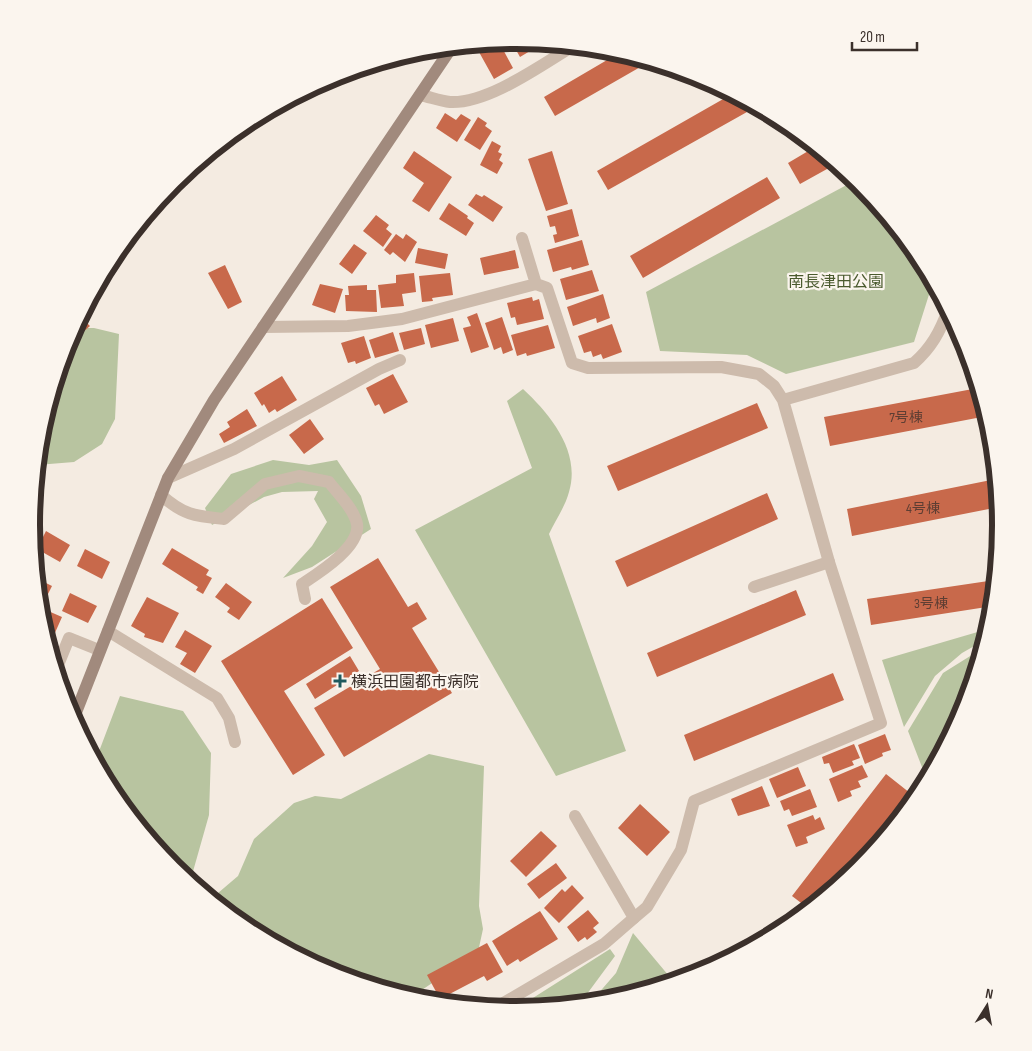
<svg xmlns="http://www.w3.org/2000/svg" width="1032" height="1051" viewBox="0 0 1032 1051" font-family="'Sofia Sans Condensed','Noto Sans JP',sans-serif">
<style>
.green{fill:#b8c4a0}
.building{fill:#c8694b}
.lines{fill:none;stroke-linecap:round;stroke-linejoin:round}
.lane{stroke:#cdbbac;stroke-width:12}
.street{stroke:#cdbbac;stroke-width:12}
.secondary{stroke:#a18a7d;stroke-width:12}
.poi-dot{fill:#1f5a5e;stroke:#fbf5ee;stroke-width:2}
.labels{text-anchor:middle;stroke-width:4.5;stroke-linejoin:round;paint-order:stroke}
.number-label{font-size:14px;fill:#5e3e33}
.park-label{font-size:16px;fill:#4a5a2e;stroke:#fbf5ee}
.poi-label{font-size:16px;fill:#3b302b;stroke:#fbf5ee;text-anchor:start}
.rim{fill:none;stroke:#3b302b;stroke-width:6}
</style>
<rect width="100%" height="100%" fill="#f4ebe1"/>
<path class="green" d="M856 180 919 256 933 282 914 342 786 374 747 355 660 351 646 292Z
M75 328H94L119 334 115 419 102 444 74 462 37 465 41 431 68 340Z
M523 389C551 415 581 452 569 492 565 507 555 521 549 534L626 751 556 776 415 530 532 468 507 401Z
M273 460 309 465 337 460 361 496 371 529 312 567 283 578 312 546 327 522 314 499 318 491 282 492 264 497 212 525 205 508 231 474Z
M981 631 983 641 962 653 935 676 904 727 882 660Z
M983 648 964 711 927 780 908 731 943 673Z
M120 696 183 711 211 753 209 815 190 882C151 850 119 806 95 762Z
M429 754 484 766 479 906 483 929 478 952 410 998 330 973 246 928 211 899 238 876 254 839 294 803 315 796 341 799Z
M633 933 674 982 610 1001 590 1003 616 973Z
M610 949 615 956 584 998 573 1005 514 1010Z"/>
<path class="building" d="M511 41 532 42 527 45 530 51 520 57Z
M499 42 513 68 494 79 479 52 486 48 483 44Z
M619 53 649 62 555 116 544 97Z
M732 94 739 98 747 112 608 190 597 171Z
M445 113 456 120 461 114 471 120 457 142 436 128Z
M478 117 487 123 485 126 492 131 480 150 464 140Z
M492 141 501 146 498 152 502 154 499 160 503 163 497 174 480 165Z
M815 147 836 164 800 184 788 163Z
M414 151 452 177 429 212 412 201 424 183 403 168Z
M552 151 568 204 546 211 528 159Z
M767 177 780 198 643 278 630 256Z
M476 194 482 197 484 195 503 207 493 222 468 205Z
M449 203 468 216 467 218 474 223 466 236 439 219Z
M572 209 579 236 555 243 553 235 557 234 555 226 550 227 547 216Z
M376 215 389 225 386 229 392 234 383 247 363 231Z
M396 234 403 239 406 234 417 242 405 262 393 252 390 255 384 250Z
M582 240 589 265 572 270 571 267 553 272 547 250Z
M354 244 367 253 352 274 339 264Z
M418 248 448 254 445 269 415 263Z
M515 250 519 268 484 275 480 258Z
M225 265 242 302 228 309 208 273Z
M592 270 599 291 566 300 560 279Z
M414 273 416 292 402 294 404 306 381 308 378 285 396 283V275Z
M450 273 453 295 432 298 433 301 422 302 419 276Z
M320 284 343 289 335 313 312 305Z
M367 285V290H376L377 312 346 311 345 295H349L348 286Z
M603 294 610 318 597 323 596 318 573 326 567 307Z
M532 297 533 301 539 299 544 319 517 325 515 317 511 318 507 303Z
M477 313 489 347 471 353 463 328 471 326 467 317Z
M81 317 90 326 73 341 70 337Z
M502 317 513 350 503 354 501 347 494 350 485 323Z
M453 318 459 341 431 348 425 325Z
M612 324 622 352 603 359 601 354 593 357 591 351 584 353 578 336Z
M548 325 555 348 527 356 526 353 517 356 511 335Z
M421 328 425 344 404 350 399 333Z
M393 332 399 351 375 358 369 340Z
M364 336 371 358 356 364 355 361 348 363 341 343Z
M393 374 408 402 384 414 379 404 375 406 366 388Z
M282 376 297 400 277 412 275 409 269 413 264 404 262 406 254 393Z
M978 388 987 416 830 446 824 417Z
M757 403 768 428 618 491 607 466Z
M247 409 257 426 224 443 219 434 230 427 227 422Z
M310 419 324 439 304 454 289 435Z
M996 479 999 507 852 536 847 509Z
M767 493 778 519 627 587 615 561Z
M32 521 38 524 32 536 31 526Z
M46 531 70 545 60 562 37 549Z
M172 548 209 570 206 575 212 578 203 594 196 590 198 587 162 564Z
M85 549 110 562 102 579 77 566Z
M378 558 408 607 417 602 427 619 412 628 452 693 344 757 314 708 380 669 330 587Z
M36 578 52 586 43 604 39 602Z
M995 580 993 606 871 625 867 599Z
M226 583 252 602 239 620 227 612 230 608 215 597Z
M796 590 806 615 657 677 647 653Z
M70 593 97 606 88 623 62 611Z
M147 597 179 613 163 643 144 637 145 634 131 626Z
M322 598 353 648 284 691 325 755 293 775 221 661Z
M39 607 62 617 54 635 44 631Z
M185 630 212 646 195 673 180 664 187 653 175 647Z
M350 656 359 671 315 699 306 684Z
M833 673 844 700 694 761 684 735Z
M885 734 891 750 882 753 883 756 865 764 858 745Z
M854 744 860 758 852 761 854 765 833 773 829 763 824 764 822 757Z
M862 765 868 777 858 781 861 787 850 791 852 796 838 802 829 779Z
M798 767 806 786 777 798 769 779Z
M886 774 910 793 839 885 809 909 792 896Z
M762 786 770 806 738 816 731 799Z
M810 789 817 807 792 816 789 809 784 811 780 801Z
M640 804 670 832 647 856 618 828Z
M813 815 815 820 820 817 825 829 806 837 808 843 796 847 787 825Z
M541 831 557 846 526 877 510 861Z
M556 863 567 878 539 899 527 884Z
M572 885 584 898 559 923 544 908 562 889 565 892Z
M588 910 599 923 593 928 597 932 587 940 585 937 578 942 567 927Z
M540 911 558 939 520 962 518 959 507 966 492 941Z
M487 943 503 972 487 981 484 976 440 999 427 975Z"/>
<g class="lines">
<path class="lane" d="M161 495C183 515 195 516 224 519L265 484 299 476 329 482C338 494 354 509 357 524 361 547 317 574 302 584L305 599
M754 587 829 562
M495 1008 604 944 634 918 575 816"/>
<path class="street" d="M420 95C430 97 440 101 450 102 488 104 541 65 573 46
M522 238 536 284
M944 321 956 325
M263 327 348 326 402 319 536 284 547 288 572 363 588 368 721 367 759 374 774 386 783 400 829 562 881 723 694 801 681 850 647 907 634 918
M783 400 914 363C931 348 940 332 948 310
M168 478 234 449 379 369 400 360
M108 631 217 698 229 718 235 742
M56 670 69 638 99 650"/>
<path class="secondary" d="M73 720 168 478 214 400 452 47"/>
</g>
<path class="poi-dot" d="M337.5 673.5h5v5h5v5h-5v5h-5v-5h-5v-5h5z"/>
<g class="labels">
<g class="number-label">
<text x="906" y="422">7号棟</text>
<text x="923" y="513">4号棟</text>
<text x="931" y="608">3号棟</text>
</g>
<g class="park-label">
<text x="836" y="287">南長津田公園</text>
</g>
<g class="poi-label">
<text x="351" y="687">横浜田園都市病院</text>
</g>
</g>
<path d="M0 0H1032V1051H0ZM40 525a476 476 0 1 1 952 0a476 476 0 1 1-952 0Z" fill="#fbf5ee" fill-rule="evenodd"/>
<path class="rim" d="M40 525a476 476 0 1 1 952 0a476 476 0 1 1-952 0Z"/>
<g transform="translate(987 1006) rotate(11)" stroke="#fbf5ee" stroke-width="4" paint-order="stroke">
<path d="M0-4L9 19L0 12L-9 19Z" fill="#3b302b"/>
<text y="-8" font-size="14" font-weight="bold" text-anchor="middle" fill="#3b302b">N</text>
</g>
<path d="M852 42v8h65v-8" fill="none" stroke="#3b302b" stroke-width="2.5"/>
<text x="860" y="42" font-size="15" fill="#3b302b" stroke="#fbf5ee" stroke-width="4" paint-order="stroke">20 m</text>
</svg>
